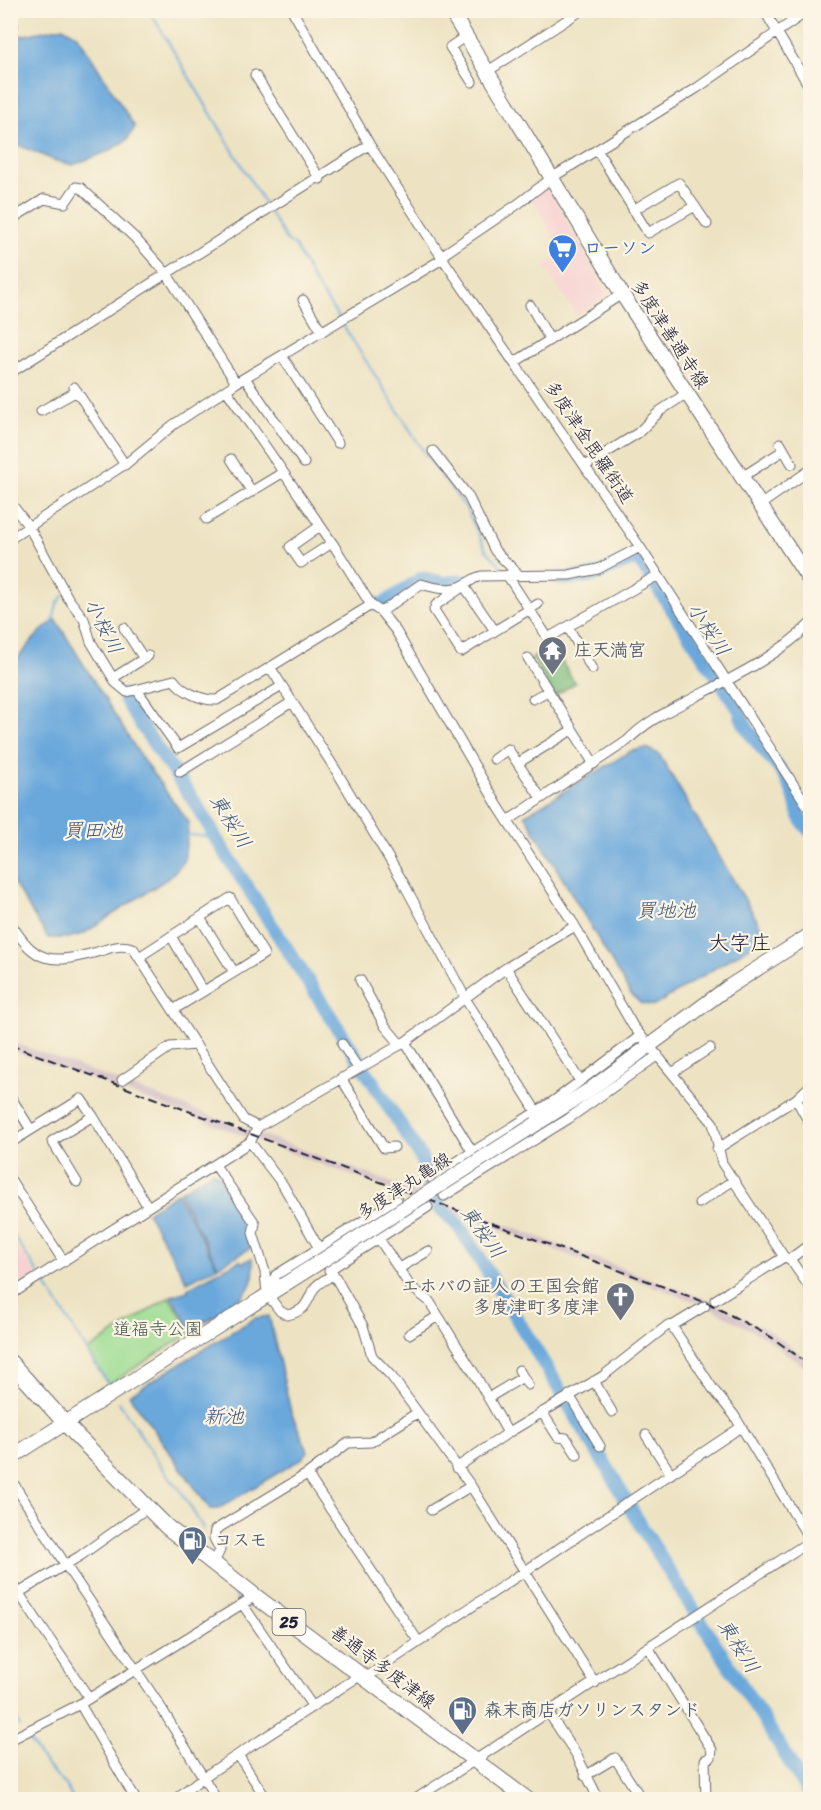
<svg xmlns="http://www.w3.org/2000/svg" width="821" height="1810" viewBox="0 0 821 1810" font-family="Sriracha,'Klee One',sans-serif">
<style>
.built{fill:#f7cfd0}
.industrial{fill:#d2bdc5}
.green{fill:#9bdb91;stroke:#5e7e66;stroke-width:1.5}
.forest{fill:#7cbb7b;stroke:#4f6e5b;stroke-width:1.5}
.water{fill:#6aa8dc;stroke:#46658c;stroke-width:1.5}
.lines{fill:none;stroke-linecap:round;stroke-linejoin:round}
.stream{stroke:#6aa8dc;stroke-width:2}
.river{stroke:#6aa8dc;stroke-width:14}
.street-casing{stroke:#69666b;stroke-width:11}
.secondary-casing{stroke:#69666b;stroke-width:16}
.primary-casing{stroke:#69666b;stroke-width:17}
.street{stroke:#fff;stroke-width:9}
.secondary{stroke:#fff;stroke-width:14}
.primary{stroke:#fff;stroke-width:15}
.rail{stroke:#22223b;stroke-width:2;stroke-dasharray:9 4.5;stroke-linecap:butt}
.secondary-bridge-casing{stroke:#69666b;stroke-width:16;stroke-linecap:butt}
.secondary-bridge{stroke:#fff;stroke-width:14}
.labels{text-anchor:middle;stroke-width:4.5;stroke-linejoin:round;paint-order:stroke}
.shield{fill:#fcf5e5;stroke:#63616e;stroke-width:1.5}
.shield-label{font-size:16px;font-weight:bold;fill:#22223b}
.shop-label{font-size:18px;font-weight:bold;fill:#366cbe;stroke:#fcf5e5;text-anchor:start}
.street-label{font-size:18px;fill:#22223b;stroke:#fcf5e5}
.worship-label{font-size:18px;font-weight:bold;fill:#5b616d;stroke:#fcf5e5;text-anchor:start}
.park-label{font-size:18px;fill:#465a55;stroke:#fcf5e5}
.service-label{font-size:18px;font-weight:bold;fill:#4e5e75;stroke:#fcf5e5;text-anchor:start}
.water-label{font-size:20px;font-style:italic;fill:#3f587b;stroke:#fcf5e5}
.quarter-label{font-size:21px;fill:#22223b;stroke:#fcf5e5}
</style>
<rect width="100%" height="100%" fill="#fcf5e5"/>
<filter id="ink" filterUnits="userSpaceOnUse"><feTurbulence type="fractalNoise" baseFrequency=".0167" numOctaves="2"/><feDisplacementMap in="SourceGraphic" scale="12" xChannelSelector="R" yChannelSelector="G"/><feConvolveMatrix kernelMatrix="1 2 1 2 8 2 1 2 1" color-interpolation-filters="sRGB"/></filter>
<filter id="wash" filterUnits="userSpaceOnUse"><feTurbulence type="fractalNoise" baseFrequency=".008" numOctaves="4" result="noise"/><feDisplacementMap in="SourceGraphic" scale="24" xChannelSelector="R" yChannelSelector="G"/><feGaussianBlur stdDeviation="1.35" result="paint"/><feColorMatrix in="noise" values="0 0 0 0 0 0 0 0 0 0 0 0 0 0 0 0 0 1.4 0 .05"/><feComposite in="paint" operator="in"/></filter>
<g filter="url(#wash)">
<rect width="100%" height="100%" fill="#ede3c3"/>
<path class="built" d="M547 186 609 296 577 315 544 266 564 254 532 198Z
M10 1236 37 1276 22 1284 11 1267Z"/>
<path class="industrial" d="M10 1041 713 1302 773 1333 810 1362V1371L767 1339 707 1306 11 1050Z"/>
<path class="green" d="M169 1297 192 1332 108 1385 87 1351Z"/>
<path class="forest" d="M550 643 575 683 555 696 532 658Z"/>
<path class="water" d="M63 27 78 36 135 127 127 140 109 151 73 165 56 161 11 142V40L15 37Z
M56 620 143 760 189 823 184 861 170 877 83 934 68 938H48L11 879V665C29 648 34 633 56 620Z
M646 748 659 754 761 927 759 941 654 1006 640 1003 630 993 525 815 631 751Z
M213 1171 219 1176 249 1222 247 1235 251 1248 218 1266 179 1192Z
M177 1193 217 1267 187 1282 147 1212Z
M252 1258C263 1297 220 1311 192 1329L171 1296 188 1291V1288L240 1260 242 1263Z
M269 1316 291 1412 308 1451 303 1458 218 1509H210L129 1395 255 1318Z"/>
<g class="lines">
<path class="stream" d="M149 10 266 206
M269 211 287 241 295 246 314 282 339 318
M341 322 426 455 466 508 486 550 506 571
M52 625 57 604 63 596
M187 835 215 837
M10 1230 38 1273
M43 1280 109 1385
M119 1402 161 1466 181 1491 204 1530
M234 1590 238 1601
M10 1677 16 1686 10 1691
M10 1710 20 1726
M27 1737 46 1765 65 1784 73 1800"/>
<path class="river" d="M560 579 593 576 637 557 739 709C747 741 778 759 791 788 800 807 793 811 810 831
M374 603 382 605 422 578 445 583 463 581
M123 695C150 745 189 786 215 837L421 1157 427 1180 439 1197V1207L458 1225 498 1288 614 1479C628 1507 645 1531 661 1558 710 1638 763 1715 810 1796"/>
</g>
</g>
<g filter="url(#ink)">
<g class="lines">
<defs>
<path id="street" d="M292 10 371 147 441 256 640 547 810 810
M764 10 810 88
M10 26 13 25
M466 36 450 47 472 82
M488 71 582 10
M255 75 320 179
M597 150 648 233 695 206
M633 210 679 183 707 224
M10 220 44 199 65 203 76 187 81 188 135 238 167 274 236 383
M441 256 518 204 553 177 697 88 809 10
M303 300 322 332
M530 305 550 340
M282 356 338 443
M515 362 622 294
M10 373 369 145
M245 378 304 463
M74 387 125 465
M227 391 333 544 371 605 381 612 396 631 498 806 575 926
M41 411 77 391
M780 443 792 464
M433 451 468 496 495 551 518 574
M231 459 252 492
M585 466 638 433 660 411 687 393
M742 477 784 450
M10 502 29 527 68 598 84 619 91 642 116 683 127 692 174 680C182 692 204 701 217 700L371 605
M760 505 810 470
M206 519 282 473
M320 526 290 547 301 563 332 543
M10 539 127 463 173 425 236 383 444 258
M507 575 548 638 658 575
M381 612 421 584C434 588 452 592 464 585 471 581 473 578 481 576L569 575 598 569 640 547
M568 627 592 669
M124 628 144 659
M495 631 464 586 436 605 434 610 461 652 538 604
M528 658 594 764
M270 667 337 772 403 882 468 1003 536 1111
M113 678 148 656
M137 690 178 748 282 686
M533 699 548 691
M494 759 508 749 541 798
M518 763 572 730
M180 772 292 702
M509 820 627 741C647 720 671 710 697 696 736 676 779 655 810 624
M200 918 234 972
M10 922C35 963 50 965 97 952 111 948 119 944 133 948L244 1120 258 1127
M171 936 203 991
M139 957 230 898 264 954 173 1010
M506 968 580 1081
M360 980 385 1026 401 1045
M405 1042 475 1156
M342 1044 358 1068
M672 1073 710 1048
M341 1078 384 1148 394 1147
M122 1080 170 1047 196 1045
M10 1096 31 1130
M796 1099 810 1124
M93 1116 148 1207
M250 1142 283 1185 363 1326 372 1356 392 1377 471 1486 595 1683
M10 1143 81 1099 93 1116 52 1141 77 1182
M717 1149 796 1099 810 1086
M215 1165 255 1223 253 1233 265 1272 267 1294 280 1311 287 1315C305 1311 306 1305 313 1290 317 1283 326 1279 333 1275
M431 1178 555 1100 640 1036
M10 1179 64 1262
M444 1196 568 1119 658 1055
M699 1203 734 1180
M366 1219 397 1200
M790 1259 810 1288
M400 1268 428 1251
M329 1270 428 1207
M267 1294 276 1275 366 1219 410 1286 429 1301 477 1378 508 1433 603 1376 668 1325 672 1326 713 1389 734 1415 810 1540
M10 1295 250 1142 258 1127 405 1042 506 968 575 926 633 1026 713 1123 722 1163 784 1257 790 1259 810 1244
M715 1300 784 1257
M672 1326 705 1306
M409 1334 438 1316
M519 1370 528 1385
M594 1381 612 1412
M569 1395 600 1446
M488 1398 523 1377
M542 1412 558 1437 566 1438 577 1455
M646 1435 671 1474
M456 1468 508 1433
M307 1474 418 1641
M10 1478 65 1564 162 1709 217 1800
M431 1510 471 1486
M213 1565 220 1550 214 1538 215 1530 307 1474 348 1443 371 1442 417 1413
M10 1580 89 1698
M10 1598 80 1556 147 1508
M243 1605 313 1707
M648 1647 712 1750 711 1757 705 1760 706 1800
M365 1678 741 1427
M80 1704 136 1800
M548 1712 576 1754 599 1800
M10 1740 80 1704 255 1596
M238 1755 267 1800
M585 1776 615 1758 642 1800
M174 1800 202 1778 361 1675
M414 1800 810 1541"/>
<path id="secondary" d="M450 10 622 294 810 581
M536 1124 588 1091 727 988 810 935
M10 1458 315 1265"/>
<path id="primary" d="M10 1362 76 1435 167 1527 255 1596 528 1800"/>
</defs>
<use href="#street" class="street-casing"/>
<use href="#secondary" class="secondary-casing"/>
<use href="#primary" class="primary-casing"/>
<use href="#street" class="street"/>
<use href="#secondary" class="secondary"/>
<use href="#primary" class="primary"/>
<path class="rail" d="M10 1045 710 1304 771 1337 810 1365"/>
<defs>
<path id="secondary-bridge" d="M315 1265 536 1124"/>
</defs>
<use href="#secondary-bridge" class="secondary-bridge-casing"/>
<use href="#secondary-bridge" class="secondary-bridge"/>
</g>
</g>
<defs>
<symbol id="supermarket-pin" viewBox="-11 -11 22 30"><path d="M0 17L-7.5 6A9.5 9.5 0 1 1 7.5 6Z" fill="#3f7fe0" stroke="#fcf5e5"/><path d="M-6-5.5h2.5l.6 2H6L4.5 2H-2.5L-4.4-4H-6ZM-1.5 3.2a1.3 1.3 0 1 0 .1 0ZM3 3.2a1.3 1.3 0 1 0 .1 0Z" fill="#fff"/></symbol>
<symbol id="temple-pin" viewBox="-11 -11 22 30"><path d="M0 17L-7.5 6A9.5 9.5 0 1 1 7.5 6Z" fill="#6b7280" stroke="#fcf5e5"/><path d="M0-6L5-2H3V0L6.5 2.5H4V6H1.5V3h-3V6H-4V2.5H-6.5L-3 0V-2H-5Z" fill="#fff"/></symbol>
<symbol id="church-pin" viewBox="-11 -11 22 30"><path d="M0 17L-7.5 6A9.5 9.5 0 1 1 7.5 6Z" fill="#6b7280" stroke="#fcf5e5"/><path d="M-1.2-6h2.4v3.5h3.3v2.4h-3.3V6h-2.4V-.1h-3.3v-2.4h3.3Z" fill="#fff"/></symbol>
<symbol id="fuel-pin" viewBox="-11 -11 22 30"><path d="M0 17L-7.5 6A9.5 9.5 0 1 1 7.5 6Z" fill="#5c6f8a" stroke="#fcf5e5"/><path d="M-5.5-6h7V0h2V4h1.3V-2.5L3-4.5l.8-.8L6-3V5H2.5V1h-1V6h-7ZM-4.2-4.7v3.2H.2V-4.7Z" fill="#fff"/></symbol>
</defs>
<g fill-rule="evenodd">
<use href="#supermarket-pin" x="546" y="232" width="33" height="45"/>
<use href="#temple-pin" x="536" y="634" width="33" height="45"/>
<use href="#church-pin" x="604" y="1280" width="33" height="45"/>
<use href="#fuel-pin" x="176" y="1524" width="33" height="45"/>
<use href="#fuel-pin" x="446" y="1694" width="33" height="45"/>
</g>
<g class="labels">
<rect class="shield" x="272.5" y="1609" width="33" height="26" rx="4.5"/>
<g class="shield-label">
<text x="289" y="1628">25</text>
</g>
<g class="shop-label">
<text x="584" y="254">ローソン</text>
</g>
<g class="street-label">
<text transform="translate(670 334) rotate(57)" y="6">多度津善通寺線</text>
<text transform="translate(589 442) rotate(56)" y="6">多度津金毘羅街道</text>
<text transform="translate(404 1186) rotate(-33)" y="6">多度津丸亀線</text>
<text transform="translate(383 1667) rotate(37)" y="6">善通寺多度津線</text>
</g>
<g class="worship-label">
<text x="574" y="656">庄天満宮</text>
<text x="599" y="1292" text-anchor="end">エホバの証人の王国会館<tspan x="599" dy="21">多度津町多度津</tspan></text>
</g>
<g class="park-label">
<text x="158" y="1335">道福寺公園</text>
</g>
<g class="service-label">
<text x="214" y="1546">コスモ</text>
<text x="484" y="1716">森末商店ガソリンスタンド</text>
</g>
<g class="water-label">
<text transform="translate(104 626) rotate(63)" y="7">小桜川</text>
<text transform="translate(709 629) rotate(56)" y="7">小桜川</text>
<text transform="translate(231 821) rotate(58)" y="7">東桜川</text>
<text x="93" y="837">買田池</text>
<text x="666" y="917">買地池</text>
<text transform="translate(483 1232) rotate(54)" y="7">東桜川</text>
<text x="224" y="1423">新池</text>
<text transform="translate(739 1646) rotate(58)" y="7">東桜川</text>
</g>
<g class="quarter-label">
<text x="740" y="950">大字庄</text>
</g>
</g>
<rect width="821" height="1810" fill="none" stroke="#fcf5e5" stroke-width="36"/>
</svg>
